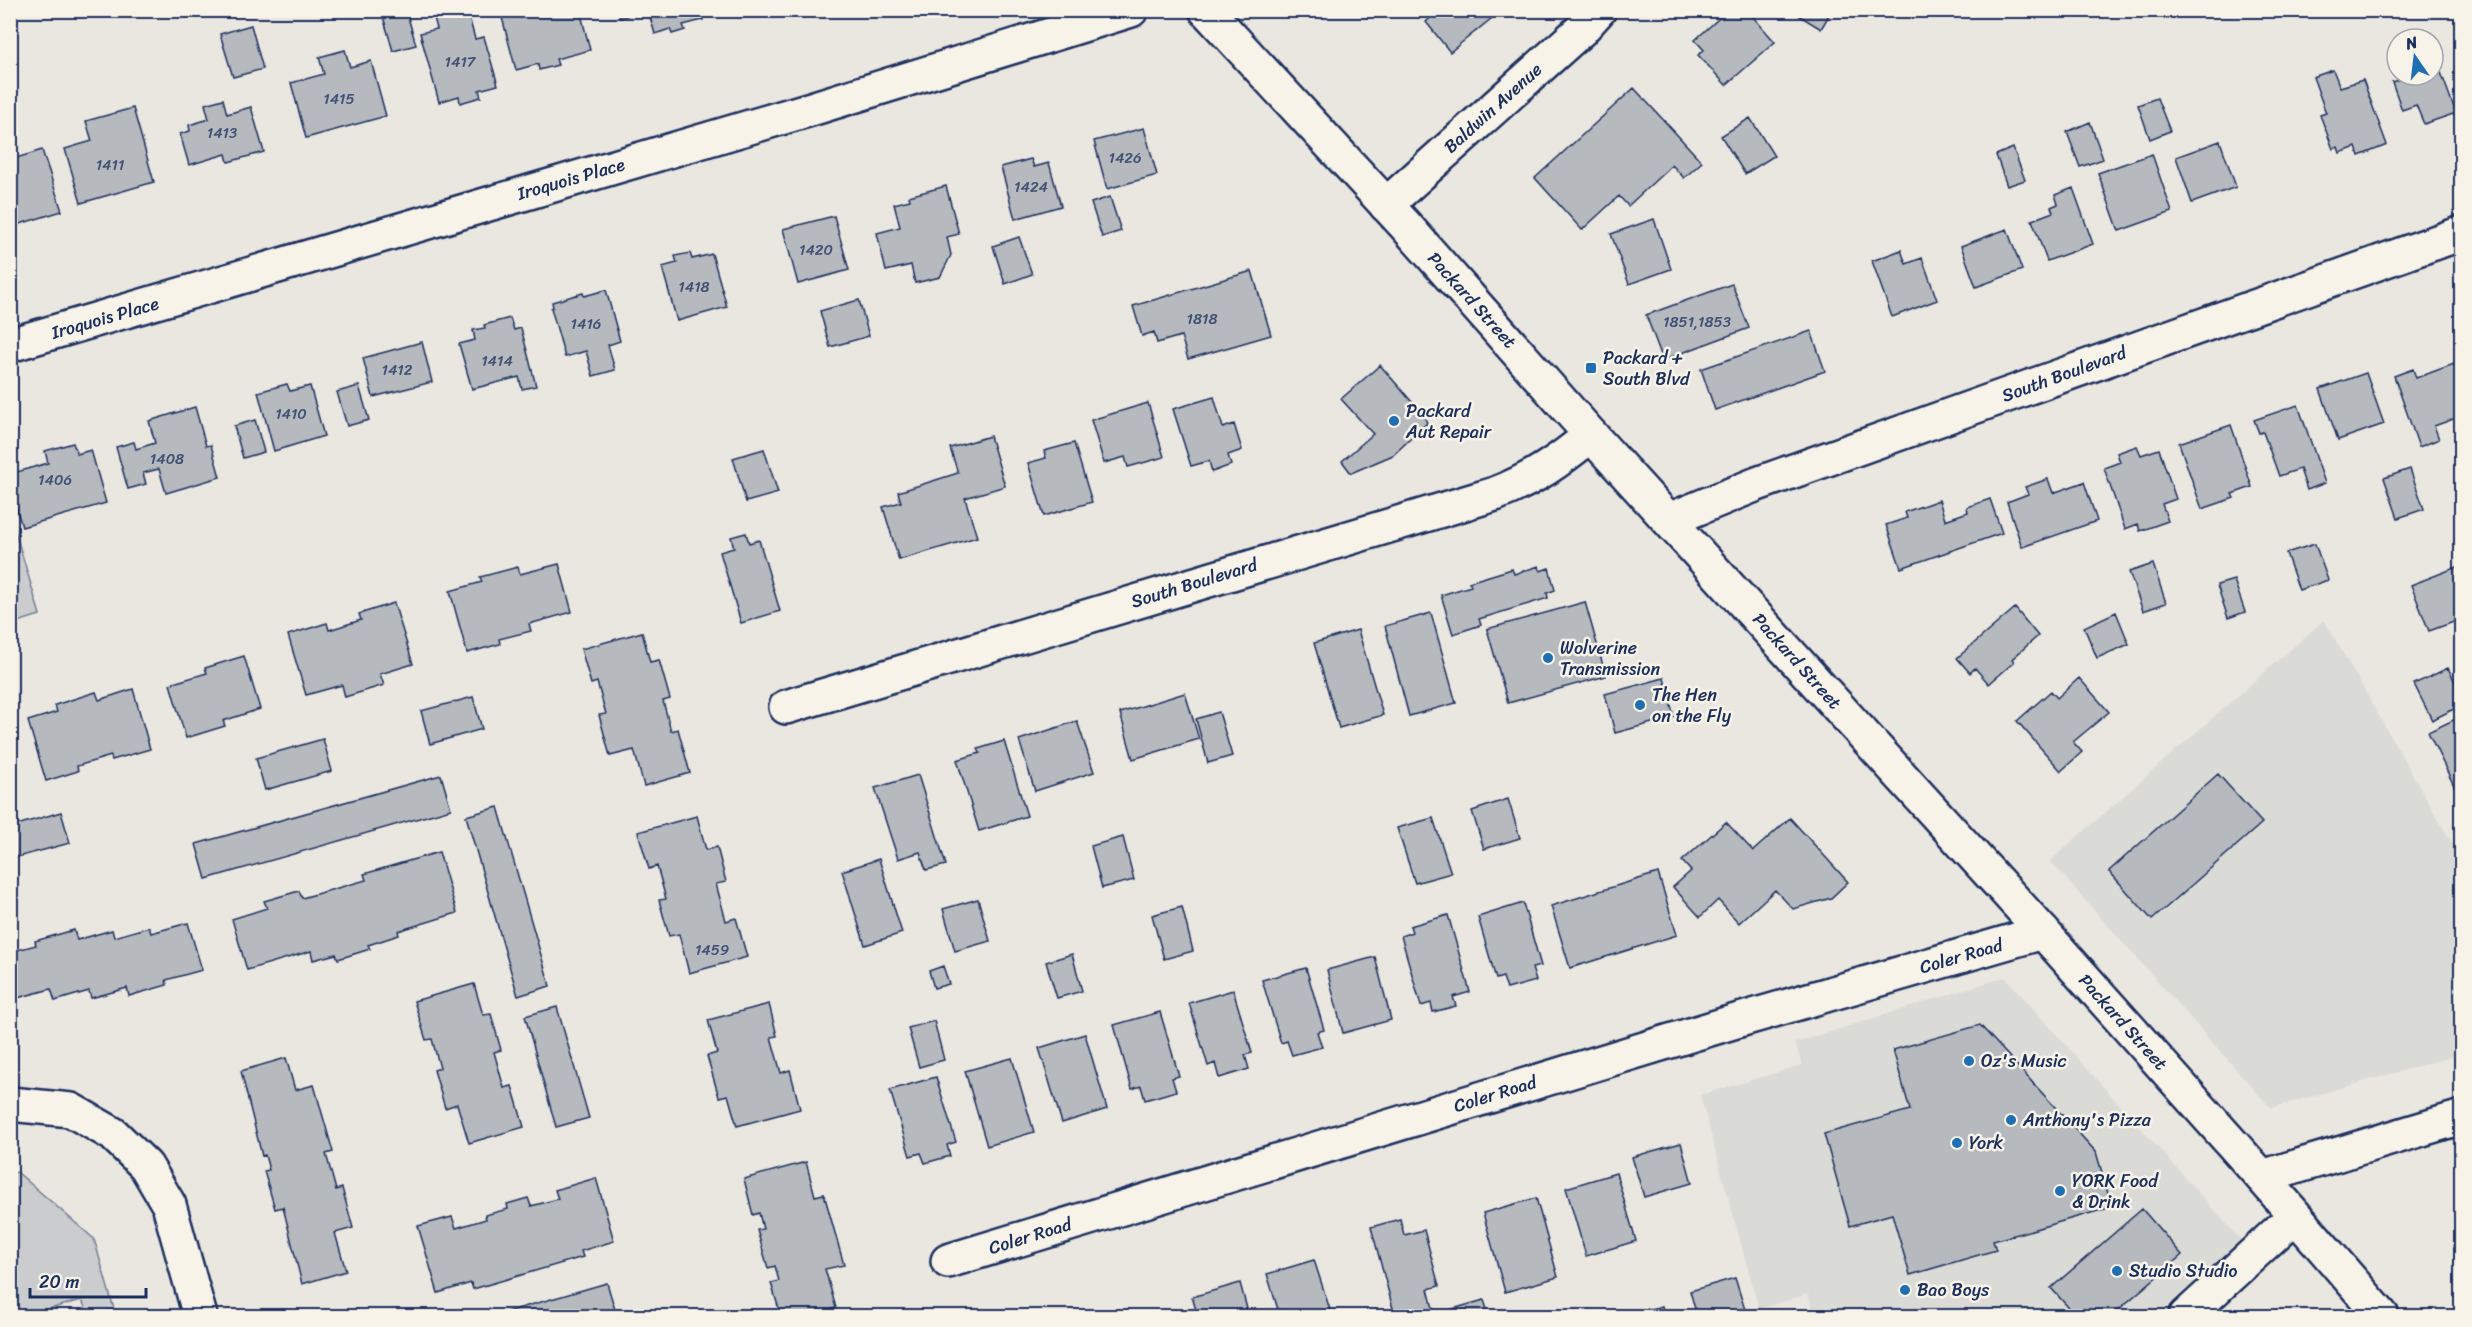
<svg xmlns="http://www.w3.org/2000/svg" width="2472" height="1327" viewBox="0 0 2472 1327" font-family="Sriracha,sans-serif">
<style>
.built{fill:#dadad6}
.green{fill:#cbcccd;stroke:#737e96;stroke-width:1.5}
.building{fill:#b6babf;stroke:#1b2f5e;stroke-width:1.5}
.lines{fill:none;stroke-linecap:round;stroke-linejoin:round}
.minor-casing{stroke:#1b2f5e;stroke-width:38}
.secondary-casing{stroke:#1b2f5e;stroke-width:38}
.minor{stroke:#f7f3e8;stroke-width:33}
.secondary{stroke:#f7f3e8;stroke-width:33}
.poi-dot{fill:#1f6fb2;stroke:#f7f3e8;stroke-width:2}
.labels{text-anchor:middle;stroke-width:5;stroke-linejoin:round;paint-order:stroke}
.number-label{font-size:15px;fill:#425276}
.street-label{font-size:18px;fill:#1b2f5e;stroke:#f7f3e8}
.poi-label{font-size:18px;fill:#1b2f5e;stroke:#f7f3e8;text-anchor:start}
</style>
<rect width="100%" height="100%" fill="#eae7e0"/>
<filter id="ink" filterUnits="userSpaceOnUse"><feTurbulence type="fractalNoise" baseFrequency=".0167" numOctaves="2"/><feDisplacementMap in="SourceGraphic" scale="12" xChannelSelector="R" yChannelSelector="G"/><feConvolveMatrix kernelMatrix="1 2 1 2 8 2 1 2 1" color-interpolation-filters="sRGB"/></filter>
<g filter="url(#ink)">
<path class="built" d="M2324 620 2461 859V1054L2271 1108 2050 861Z
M2005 977 2241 1240 2157 1316H1815L1808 1294 1759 1309 1700 1095 1802 1065 1795 1043Z"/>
<path class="green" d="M10 514 40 615 11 624H10Z
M17 1172 94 1239 114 1309 88 1315 82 1300 23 1316H11L10 1174Z"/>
<path class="building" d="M392 10H406L416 45 393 51 382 13Z
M432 10H467L475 39 484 37 498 85 479 90 481 97 460 103 459 96 439 102 420 33 437 29Z
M500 10H580L590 50 556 59 558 65 539 70 538 64 516 70Z
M618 10H645L620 18Z
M648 10H700L703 20 683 25 685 30 672 34 670 29 655 34Z
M1426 10H1502L1450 52 1426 22 1431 17Z
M1728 10H1747L1775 42 1726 85 1698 55 1704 50 1695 40Z
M1790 10H1832L1821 29Z
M251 25 263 69 233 77 220 34Z
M345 50 350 67 371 61 386 116 306 138 291 83 324 74 319 57Z
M2433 51 2456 113 2424 124 2416 105 2402 110 2392 82 2406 77V75H2433Z
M2333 70 2340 87 2363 80 2387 145 2359 156 2356 147 2340 153 2338 147 2333 149 2320 115 2326 113 2313 77Z
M1634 88 1702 162 1684 178 1672 165 1628 206 1619 196 1582 230 1535 178Z
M2157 98 2170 131 2150 139 2138 105Z
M223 99 227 114 251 107 264 152 228 162 226 154 189 165 180 134 190 131 189 125 209 119 205 104Z
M133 108 154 182 81 203 65 149 92 141 86 121Z
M1750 118 1774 156 1745 174 1721 136Z
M2090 122 2103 159 2080 167 2067 132Z
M1144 128 1157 175 1107 189 1094 141Z
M2220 141 2236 187 2192 203 2176 157Z
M2013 148 2025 180 2007 186 1996 155Z
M42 150 62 211 10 227V160Z
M2152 154 2172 212 2119 231 2098 173Z
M1031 159 1034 167 1049 163 1061 206 1015 219 1001 167Z
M946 186 959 234 947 237 951 255 940 277 915 283 911 265 886 271 877 233 900 227 894 204 910 200 909 196Z
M2073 188 2093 244 2047 261 2032 220 2053 212 2051 207 2058 204 2055 195Z
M1110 197 1121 231 1102 237 1091 203Z
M834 216 849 270 798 284 783 229Z
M1654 219 1671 269 1629 284 1611 234Z
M2007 229 2022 270 1976 287 1961 246Z
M1019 237 1032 274 1005 284 993 246Z
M1901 250 1906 264 1922 258 1937 300 1892 317 1872 261Z
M690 253 692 259 712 254 727 307 677 321 662 267 677 263 675 256Z
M1252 271 1271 335 1188 359 1181 336 1157 343 1154 332 1142 336 1133 306Z
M1732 284 1749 328 1663 360 1646 315Z
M606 290 620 341 608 345 615 370 593 376 586 351 565 357 551 308 553 307 552 302 583 293 584 296Z
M859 300 869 336 830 347 820 311Z
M510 318 514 330 521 328 536 386 522 389 519 377 472 389 459 344 475 340 473 330 485 328 484 325Z
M1811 331 1825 371 1715 410 1701 369Z
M422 342 432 382 373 397 363 358Z
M2454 364 2462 385V416L2434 426 2439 439 2419 447 2394 376 2413 369 2416 378Z
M1380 365 1424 416 1427 423 1393 455 1351 473 1342 461 1373 434 1341 399Z
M2366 373 2384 424 2338 440 2320 389Z
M287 384 290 391 310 386 324 436 274 451 258 392Z
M359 386 369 420 347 426 337 392Z
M1214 397 1223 428 1234 424 1242 450 1228 455 1231 465 1212 472 1209 461 1191 466 1173 409Z
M1148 403 1164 457 1128 467 1125 457 1104 463 1091 420Z
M2298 405 2325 483 2307 490 2300 469 2279 476 2263 432 2259 433 2254 420Z
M195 407 206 446 211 445 220 477 166 493 159 469 143 473 146 484 128 489 116 447 134 442 136 449 155 443 149 421Z
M255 420 264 452 243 458 234 426Z
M2231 425 2252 487 2232 494 2234 498 2202 509 2179 443Z
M990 436 1005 486 965 498 977 537 899 560 883 507 901 502 898 492 958 473 950 448Z
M73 443 77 454 91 450 106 503 22 527 10 487V474L48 463 45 451Z
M1074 443 1092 502 1044 516 1028 463 1046 458 1044 451Z
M2137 446 2141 455 2159 449 2176 499 2162 504 2168 521 2140 531 2138 524 2125 529 2104 468 2120 462 2117 453Z
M764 449 778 493 746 502 733 458Z
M2410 469 2424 509 2398 518 2384 478Z
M2048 479 2053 493 2084 482 2097 521 2022 547 2007 502 2028 494 2025 487Z
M1990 499 2002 533 1901 568 1886 525 1907 518 1905 512 1939 500 1945 520 1968 512 1967 507Z
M746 533 749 543 759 540 780 611 741 623 720 552 734 548 731 537Z
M2315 544 2328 580 2299 590 2286 553Z
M559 564 572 612 529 624 531 631 499 639 500 644 467 653 450 591 482 582 480 577 518 567 520 574Z
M2153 564 2166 603 2143 611 2129 572Z
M2462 565V619L2429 631 2411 585Z
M1539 566 1540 571 1549 568 1555 590 1547 593 1548 598 1479 619 1481 625 1453 634 1441 595 1471 586 1469 582 1512 569 1514 574Z
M2234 580 2245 612 2228 618 2217 585Z
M1585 602 1606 676 1508 703 1487 629Z
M394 603 413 664 380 674 384 685 345 697 342 685 306 695 288 635 327 623 329 630 361 620 359 614Z
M2015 608 2038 636 2012 659 2014 662 1989 684 1975 668 1970 673 1957 658Z
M2116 612 2129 644 2097 658 2084 627Z
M1431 613 1456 703 1409 716 1385 626Z
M1358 630 1383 715 1339 728 1314 643Z
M642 632 650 662 659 660 670 699 663 701 671 731 678 729 690 773 644 786 634 750 610 756 599 715 606 714 597 682 591 684 581 649Z
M244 656 260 709 223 721 225 726 186 738 170 684 207 673 205 668Z
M2448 668 2462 696V705L2432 720 2414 684Z
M1664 678 1674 717 1615 733 1605 694Z
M2079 678 2109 712 2073 742 2082 752 2061 771 2017 721 2051 691 2057 698Z
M133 689 150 749 112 760 111 756 77 766 78 771 46 781 28 721 57 712 55 705 96 692 99 700Z
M1185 693 1199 739 1133 759 1120 713Z
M473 697 482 729 430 744 421 711Z
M1219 712 1232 756 1208 763 1196 719Z
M2462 716V797L2460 798 2428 732Z
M1077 721 1094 772 1035 791 1019 740Z
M323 739 332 771 265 790 256 758Z
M1004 741 1027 816 979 831 957 760 980 753 978 749Z
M2218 774 2262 823 2152 920 2109 871Z
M441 775 451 809 206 879 196 844Z
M918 775 946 865 926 870 920 852 898 859 875 788Z
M1508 799 1520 838 1484 849 1472 811Z
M498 807 550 986 518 996 466 816Z
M61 812 70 843 10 859V827Z
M697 816 706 850 717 847 726 882 716 884 726 921 736 918 747 957 689 973 679 934 669 936 659 900 666 899 657 866 649 869 638 832Z
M1433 818 1451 873 1415 883 1397 828Z
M1790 818 1848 882 1831 898 1793 909 1775 890 1739 923 1718 900 1700 917 1673 887 1691 871 1682 861 1726 822 1753 851Z
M1123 837 1134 880 1102 888 1091 846Z
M439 852 457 913 398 931 399 935 368 945 370 949 338 959 336 954 313 960 311 951 247 970 232 919 267 908 264 901 299 891 302 898 366 880 364 874Z
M879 859 902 933 865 945 842 871Z
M1658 873 1677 935 1570 968 1551 906Z
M978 899 990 941 955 951 943 909Z
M1523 903 1541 966 1532 968 1536 981 1507 989 1503 977 1496 979 1478 917Z
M1182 907 1193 951 1164 959 1152 915Z
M1448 915 1470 992 1453 997 1456 1006 1433 1012 1431 1003 1421 1006 1401 936 1412 932 1410 926Z
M188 923 202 970 166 980 167 985 129 996 127 988 91 998 89 991 55 1001 51 989 17 998 10 977V952L36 945 35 941 74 930 77 940 112 930 114 937 149 927 151 933Z
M1072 954 1082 991 1057 998 1046 962Z
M1375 957 1391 1020 1343 1033 1327 970Z
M943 966 949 984 934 988 929 971Z
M1306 968 1324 1030 1317 1032 1322 1047 1292 1055 1287 1041 1281 1043 1262 980Z
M474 984 483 1015 491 1014 501 1050 494 1052 504 1088 512 1086 524 1127 469 1143 457 1104 445 1108 434 1070 440 1068 432 1039 426 1040 414 1001Z
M1233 990 1252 1053 1245 1055 1249 1069 1219 1078 1215 1063 1208 1066 1189 1003Z
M769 1004 777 1036 771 1037 781 1073 790 1070 800 1109 737 1126 728 1095 719 1097 707 1056 717 1053 708 1020Z
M557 1007 589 1118 556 1127 525 1016Z
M1160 1012 1179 1076 1172 1078 1176 1091 1145 1100 1141 1086 1132 1089 1114 1025Z
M934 1021 944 1060 919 1067 908 1028Z
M1980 1025 2096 1152 2112 1207 1993 1241 1996 1250 1910 1275 1892 1214 1850 1226 1824 1134 1910 1110 1893 1050Z
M1085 1034 1107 1109 1062 1123 1039 1048Z
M286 1058 295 1090 314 1085 333 1152 326 1154 336 1190 342 1188 353 1228 335 1233 346 1271 302 1284 283 1207 275 1209 264 1171 269 1170 265 1155 262 1156 241 1071Z
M1012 1058 1034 1132 987 1146 965 1071Z
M936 1077 956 1142 947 1145 950 1156 925 1163 921 1153 910 1156 890 1090Z
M1681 1143 1692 1183 1644 1197 1632 1157Z
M806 1162 815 1196 824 1194 844 1265 825 1269 836 1308 806 1316H781L771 1283 779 1281 775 1266 768 1268 757 1230 763 1229 759 1213 753 1215 744 1179Z
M1616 1173 1636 1241 1586 1256 1566 1188Z
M596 1178 614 1241 581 1251 583 1257 473 1289 471 1283 438 1293 418 1226 452 1217 456 1228 486 1219 485 1215 508 1209 507 1204 528 1198 531 1206 558 1199 555 1190Z
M1536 1198 1558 1277 1505 1292 1483 1213Z
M2142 1209 2182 1255 2111 1316H2076L2051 1288Z
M1400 1219 1404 1235 1424 1230 1439 1286 1428 1289 1434 1312 1417 1316H1395L1371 1227Z
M1314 1260 1332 1316H1280L1267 1274Z
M1735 1278 1747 1316H1697L1690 1291Z
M607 1283 616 1313 604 1316H492Z
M1240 1283 1249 1316H1198L1192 1297Z
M1484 1300 1489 1316H1451L1449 1310Z
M1662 1306 1665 1316H1626Z"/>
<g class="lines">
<defs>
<path id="minor" d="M1386 205 1581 30 1599 10
M10 345 811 109 1131 10
M1669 520 1757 484 2462 233
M786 707 1495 494C1534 479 1559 461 1591 435
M10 1104 71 1110 113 1134 146 1166 169 1205 200 1316
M2262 1177 2462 1117
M948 1261 1736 1021 2043 932
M2186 1316 2295 1216"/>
<path id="secondary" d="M1206 10 1405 225 1591 435 2043 932 2262 1177 2382 1316"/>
</defs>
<use href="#minor" class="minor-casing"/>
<use href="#secondary" class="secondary-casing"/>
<use href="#minor" class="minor"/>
<use href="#secondary" class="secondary"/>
</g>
</g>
<g class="poi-dot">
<rect x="1585" y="362" width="12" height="12" rx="3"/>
<circle cx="1394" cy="421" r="6"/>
<circle cx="1548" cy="658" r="6"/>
<circle cx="1640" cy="705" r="6"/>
<circle cx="1969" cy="1061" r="6"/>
<circle cx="2011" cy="1120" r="6"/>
<circle cx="1957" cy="1143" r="6"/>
<circle cx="2060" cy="1191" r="6"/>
<circle cx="2117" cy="1271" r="6"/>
<circle cx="1905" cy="1290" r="6"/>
</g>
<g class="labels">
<g class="number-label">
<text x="460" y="67">1417</text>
<text x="339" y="104">1415</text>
<text x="222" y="138">1413</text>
<text x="1125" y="163">1426</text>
<text x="110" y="170">1411</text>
<text x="1031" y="192">1424</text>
<text x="816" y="255">1420</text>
<text x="694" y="292">1418</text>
<text x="1202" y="324">1818</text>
<text x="1697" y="327">1851,1853</text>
<text x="586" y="329">1416</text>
<text x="497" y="366">1414</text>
<text x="397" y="375">1412</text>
<text x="291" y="419">1410</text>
<text x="167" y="464">1408</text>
<text x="55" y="485">1406</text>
<text x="712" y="955">1459</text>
</g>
<g class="street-label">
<text transform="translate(1493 108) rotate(-42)" y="6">Baldwin Avenue</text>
<text transform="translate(571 179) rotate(-16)" y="6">Iroquois Place</text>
<text transform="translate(1472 300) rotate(48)" y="6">Packard Street</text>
<text transform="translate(105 318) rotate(-16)" y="6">Iroquois Place</text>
<text transform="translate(2064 374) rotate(-20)" y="6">South Boulevard</text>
<text transform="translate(1194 583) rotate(-17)" y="6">South Boulevard</text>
<text transform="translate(1797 661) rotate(48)" y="6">Packard Street</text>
<text transform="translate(1961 956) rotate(-16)" y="6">Coler Road</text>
<text transform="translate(2123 1022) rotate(48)" y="6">Packard Street</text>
<text transform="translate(1495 1094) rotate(-17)" y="6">Coler Road</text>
<text transform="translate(1030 1236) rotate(-17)" y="6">Coler Road</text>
</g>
<g class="poi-label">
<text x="1603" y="364">Packard +<tspan x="1603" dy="21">South Blvd</tspan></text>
<text x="1406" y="417">Packard<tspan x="1406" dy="21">Aut Repair</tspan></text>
<text x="1560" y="654">Wolverine<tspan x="1560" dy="21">Transmission</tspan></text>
<text x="1652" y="701">The Hen<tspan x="1652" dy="21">on the Fly</tspan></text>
<text x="1981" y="1067">Oz's Music</text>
<text x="2023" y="1126">Anthony's Pizza</text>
<text x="1969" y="1149">York</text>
<text x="2072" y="1187">YORK Food<tspan x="2072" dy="21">&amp; Drink</tspan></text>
<text x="2129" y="1277">Studio Studio</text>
<text x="1917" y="1296">Bao Boys</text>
</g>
</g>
<rect width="2472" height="1327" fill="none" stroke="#f7f3e8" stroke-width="36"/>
<rect x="18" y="18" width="2436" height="1291" fill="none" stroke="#1b2f5e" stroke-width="2" filter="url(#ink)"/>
<g transform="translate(2415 57) rotate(346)"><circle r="28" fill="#f7f3e8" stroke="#9fa5b1" stroke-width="1.5"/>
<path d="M0-4.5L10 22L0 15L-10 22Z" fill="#1f6fb2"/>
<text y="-9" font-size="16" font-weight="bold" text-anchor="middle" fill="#1b2f5e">N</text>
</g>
<path d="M30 1288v9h116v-9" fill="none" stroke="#1b2f5e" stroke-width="3"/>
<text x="39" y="1288" font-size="18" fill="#1b2f5e" stroke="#f7f3e8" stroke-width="4.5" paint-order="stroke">20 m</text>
</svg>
